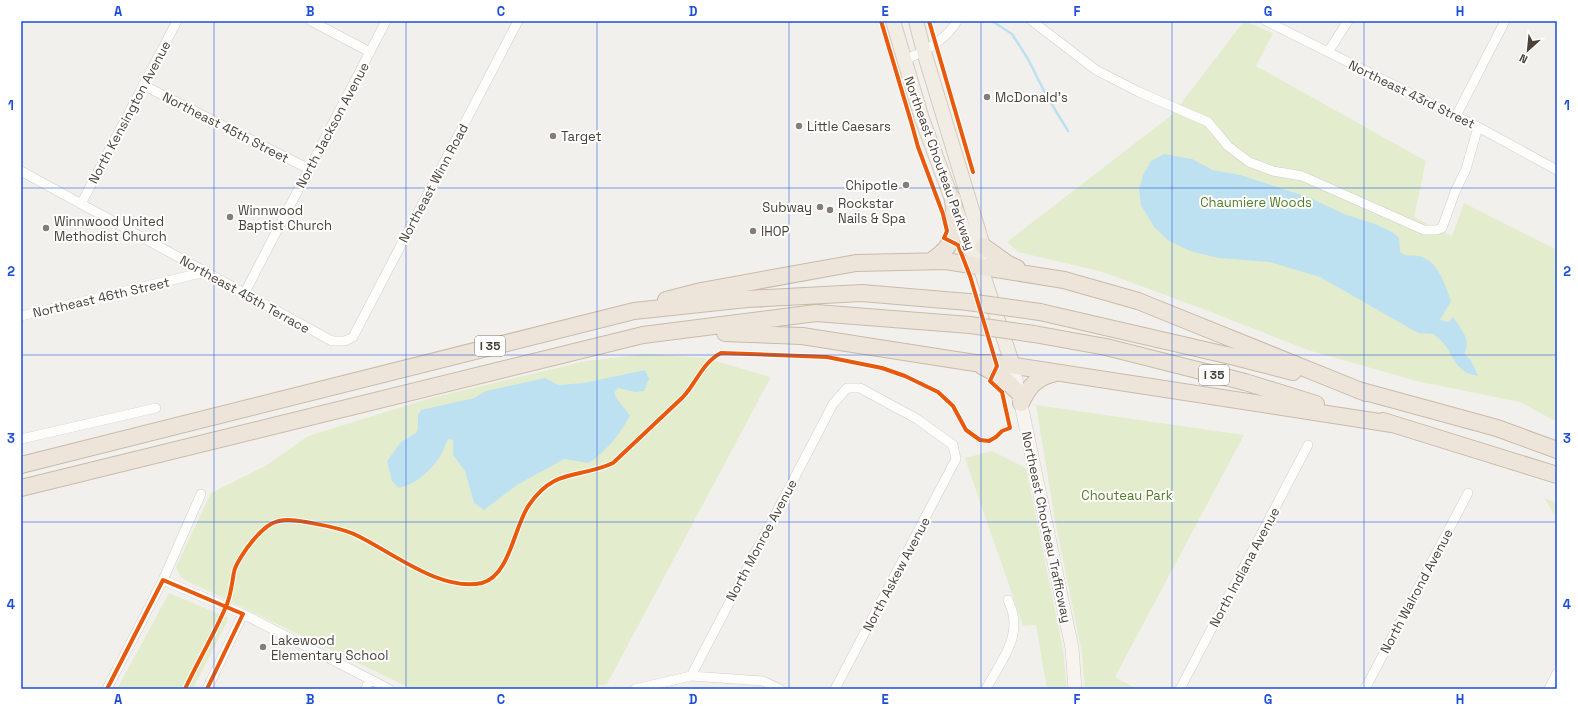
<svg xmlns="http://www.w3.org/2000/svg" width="1578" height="710" viewBox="0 0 1578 710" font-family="'Space Grotesk',sans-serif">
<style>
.green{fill:#e3edcd}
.water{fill:#bde1f0}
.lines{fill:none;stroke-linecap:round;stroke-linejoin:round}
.stream{stroke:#bde1f0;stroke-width:2.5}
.street-casing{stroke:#d0ceca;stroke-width:10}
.secondary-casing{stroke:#d2ccc4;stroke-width:14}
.primary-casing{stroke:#d5caba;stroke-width:16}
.highway-casing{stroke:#cabaa8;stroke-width:18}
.street{stroke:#fdfdfc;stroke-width:9}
.secondary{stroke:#f7f4f0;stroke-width:13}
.primary{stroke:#f2ede4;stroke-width:14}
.highway{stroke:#ede5da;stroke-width:16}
.highway-bridge-casing{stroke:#cabaa8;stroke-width:18;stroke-linecap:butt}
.highway-bridge{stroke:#ede5da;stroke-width:16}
.cycleway-casing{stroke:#fff;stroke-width:6}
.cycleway{stroke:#e8590c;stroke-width:4}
.grid{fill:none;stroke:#1d4ed8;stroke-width:1;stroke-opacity:0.55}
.poi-dot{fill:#857e77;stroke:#fff;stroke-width:1.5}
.labels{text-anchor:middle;stroke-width:4;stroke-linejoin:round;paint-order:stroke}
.shield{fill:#fff;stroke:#807a74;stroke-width:1}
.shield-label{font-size:12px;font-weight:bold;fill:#4a4138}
.street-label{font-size:13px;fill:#4a4138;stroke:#fff}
.poi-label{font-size:13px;fill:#4a4138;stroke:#fff;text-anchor:start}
.park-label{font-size:13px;fill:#527d29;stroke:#fff}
.neatline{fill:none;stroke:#1d4ed8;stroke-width:1.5}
.grid-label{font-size:13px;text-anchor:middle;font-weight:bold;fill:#1d4ed8}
</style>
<rect width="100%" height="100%" fill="#f2f0ed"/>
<path class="green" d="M1244 21 1273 33 1256 66 1426 161 1414 217 1452 236 1464 203 1557 250V422L1520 402 1416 381 1308 350 1203 309 1103 272 1018 252 1007 242 1173 114Z
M646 354 705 358 771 377 607 684 583 689H412L181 578 176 567 211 493 267 465 308 436 427 399 586 361Z
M1036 405 1244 435 1115 677 1137 689H1085L1082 654 1055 520Z
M992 451 1026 468 1063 649 1067 689H1047L1036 625 1023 626 965 458Z
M1544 498 1557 503V518Z
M169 593 229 618 193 689H117Z"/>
<path class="water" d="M1164 154 1192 159 1213 170 1240 175 1308 197 1344 214 1375 224 1392 232 1399 238 1400 252C1409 258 1410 254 1418 256 1438 259 1445 285 1451 301L1440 320 1448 322 1453 317C1461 328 1472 341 1464 354L1471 360 1478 376C1459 373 1456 363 1447 348 1444 343 1438 338 1434 334L1418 333 1320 277 1270 262 1218 258 1190 251 1169 241 1154 227 1141 205 1139 190 1143 175 1151 161Z
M645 370 649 379 644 391 635 392 618 388 614 393C618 402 625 408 630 416 619 435 607 451 589 463L564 459 517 485 484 510 474 503 465 471 453 455V440L449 439C445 442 445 448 442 453 433 469 417 484 399 488L392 481 387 461 401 442 416 433 418 428V415L421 410 474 398 486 391 545 378 558 385 584 383Z"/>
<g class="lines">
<path class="stream" d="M992 21 1012 34 1028 59 1045 93 1068 131"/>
<defs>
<path id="street" d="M311 21 370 52
M1032 21 1096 70 1139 92 1208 122 1228 146 1249 162 1273 171 1302 176 1424 230H1436L1442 228 1455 192 1466 169 1478 127
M1266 21 1478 127 1557 170
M1328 52 1348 21
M904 60C924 52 946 40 957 21
M143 85 309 169
M1456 116 1505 21
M21 171 332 341H345L353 337 518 21
M81 204 177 21
M244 294 386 21
M21 316 205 272
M21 439 156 408
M163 580 243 614 389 689
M691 676 833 404 847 388H860L917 419 953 445 956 459 835 689
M107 689 163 580 201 494
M207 689 243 614
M366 689 369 679
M635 689 691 676 763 681 780 689
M986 689C1002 659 1025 634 1008 600
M1180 689 1308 445
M1365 689 1468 493
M1549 689 1557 673"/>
<path id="secondary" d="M1013 366 1072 648 1075 689"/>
<path id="primary" d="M893 21 922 119 971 250 980 266 1013 366
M916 21 924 52 983 246 981 257"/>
<path id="highway" d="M983 246 1008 264 1017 268
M931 261C958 244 956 228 953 199
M666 300 701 291 856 263 946 261 1064 280 1138 301 1366 393
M1040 312 1235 357 1293 372
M725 333 802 336 975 363H996L1392 424
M1034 334 1106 347 1245 382 1316 404
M982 366 1002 377 1018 392
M1358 390 1497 428 1557 450
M1021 403C1029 386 1037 377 1056 373
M1383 421 1557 475
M21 465 634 311 747 299 862 293 968 302
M21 488 643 335 816 313 970 325"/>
</defs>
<use href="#street" class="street-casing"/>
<use href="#secondary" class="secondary-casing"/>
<use href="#primary" class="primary-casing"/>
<use href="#highway" class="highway-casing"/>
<use href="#street" class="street"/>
<use href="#secondary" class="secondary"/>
<use href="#primary" class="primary"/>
<use href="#highway" class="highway"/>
<defs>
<path id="highway-bridge" d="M968 302 1040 312
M970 325 1034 334"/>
</defs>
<use href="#highway-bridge" class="highway-bridge-casing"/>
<use href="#highway-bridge" class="highway-bridge"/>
<defs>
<path id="cycleway" d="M929 21 973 172
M107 689 163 580 243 614 207 689
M185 689C198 661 215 633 227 604 231 594 232 583 234 572 235 565 243 554 247 548 253 540 262 529 271 524 282 518 294 520 306 522 322 525 342 528 356 535 392 552 440 592 482 583 510 576 514 526 529 505 555 467 579 479 613 463L683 397C696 383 703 362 721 353L827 357 882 368 905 376 938 392 953 406 966 430 980 440 989 441 996 437 1002 431 1010 428 1002 392 990 381 997 366 970 276 958 245 944 238 947 231 943 214 918 147 912 125 881 21"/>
</defs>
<use href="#cycleway" class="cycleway-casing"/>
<use href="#cycleway" class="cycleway"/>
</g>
<path class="grid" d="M214 21V689M406 21V689M597 21V689M789 21V689M981 21V689M1172 21V689M1364 21V689M21 188H1557M21 355H1557M21 522H1557"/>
<g class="poi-dot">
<circle cx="987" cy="97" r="4"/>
<circle cx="799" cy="126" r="4"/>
<circle cx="553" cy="136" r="4"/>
<circle cx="906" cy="185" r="4"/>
<circle cx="820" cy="207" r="4"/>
<circle cx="830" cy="210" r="4"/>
<circle cx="230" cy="217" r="4"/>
<circle cx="46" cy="228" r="4"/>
<circle cx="753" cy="231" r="4"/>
<circle cx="263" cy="647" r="4"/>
</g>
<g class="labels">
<g class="shield">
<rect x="475" y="336" width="30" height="20" rx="3"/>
<rect x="1199" y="365" width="30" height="20" rx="3"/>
</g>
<g class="shield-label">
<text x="490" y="350">I 35</text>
<text x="1214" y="379">I 35</text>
</g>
<g class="street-label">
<text transform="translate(1412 94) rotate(26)" y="5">Northeast 43rd Street</text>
<text transform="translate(129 112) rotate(-62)" y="5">North Kensington Avenue</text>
<text transform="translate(332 125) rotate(-62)" y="5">North Jackson Avenue</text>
<text transform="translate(226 127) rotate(27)" y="5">Northeast 45th Street</text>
<text transform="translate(940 163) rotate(70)" y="5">Northeast Chouteau Parkway</text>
<text transform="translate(433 183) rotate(-62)" y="5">Northeast Winn Road</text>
<text transform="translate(245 294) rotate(29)" y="5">Northeast 45th Terrace</text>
<text transform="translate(101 297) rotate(-13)" y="5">Northeast 46th Street</text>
<text transform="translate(1047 527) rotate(78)" y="5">Northeast Chouteau Trafficway</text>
<text transform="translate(761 540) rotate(-62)" y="5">North Monroe Avenue</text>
<text transform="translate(1244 567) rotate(-62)" y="5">North Indiana Avenue</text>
<text transform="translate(896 574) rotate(-62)" y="5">North Askew Avenue</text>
<text transform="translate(1416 591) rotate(-62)" y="5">North Walrond Avenue</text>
</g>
<g class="poi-label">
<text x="995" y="102">McDonald's</text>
<text x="807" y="131">Little Caesars</text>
<text x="561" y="141">Target</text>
<text x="898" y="190" text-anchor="end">Chipotle</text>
<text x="838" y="208">Rockstar<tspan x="838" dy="15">Nails &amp; Spa</tspan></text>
<text x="812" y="212" text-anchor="end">Subway</text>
<text x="238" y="215">Winnwood<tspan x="238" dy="15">Baptist Church</tspan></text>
<text x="54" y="226">Winnwood United<tspan x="54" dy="15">Methodist Church</tspan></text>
<text x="761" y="236">IHOP</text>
<text x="271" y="645">Lakewood<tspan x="271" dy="15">Elementary School</tspan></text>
</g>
<g class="park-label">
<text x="1256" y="207">Chaumiere Woods</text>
<text x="1127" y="500">Chouteau Park</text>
</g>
</g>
<rect width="1578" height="710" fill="none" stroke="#ffffff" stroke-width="44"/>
<g transform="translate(1528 50) rotate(207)" stroke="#ffffff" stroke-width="3" paint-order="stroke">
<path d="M0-3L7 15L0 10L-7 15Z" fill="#4a4138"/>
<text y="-6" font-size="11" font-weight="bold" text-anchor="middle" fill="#4a4138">N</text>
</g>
<rect x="22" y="22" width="1534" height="666" class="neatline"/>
<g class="grid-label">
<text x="118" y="16">A</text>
<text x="310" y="16">B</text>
<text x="501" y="16">C</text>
<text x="693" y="16">D</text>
<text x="885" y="16">E</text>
<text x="1077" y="16">F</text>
<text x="1268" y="16">G</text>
<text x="1460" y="16">H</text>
<text x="11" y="110">1</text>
<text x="1567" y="110">1</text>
<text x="11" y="276">2</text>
<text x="1567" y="276">2</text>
<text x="11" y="443">3</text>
<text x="1567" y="443">3</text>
<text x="11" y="609">4</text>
<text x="1567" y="609">4</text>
<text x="118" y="704">A</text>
<text x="310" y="704">B</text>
<text x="501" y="704">C</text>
<text x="693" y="704">D</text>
<text x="885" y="704">E</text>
<text x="1077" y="704">F</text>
<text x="1268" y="704">G</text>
<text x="1460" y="704">H</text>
</g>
</svg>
